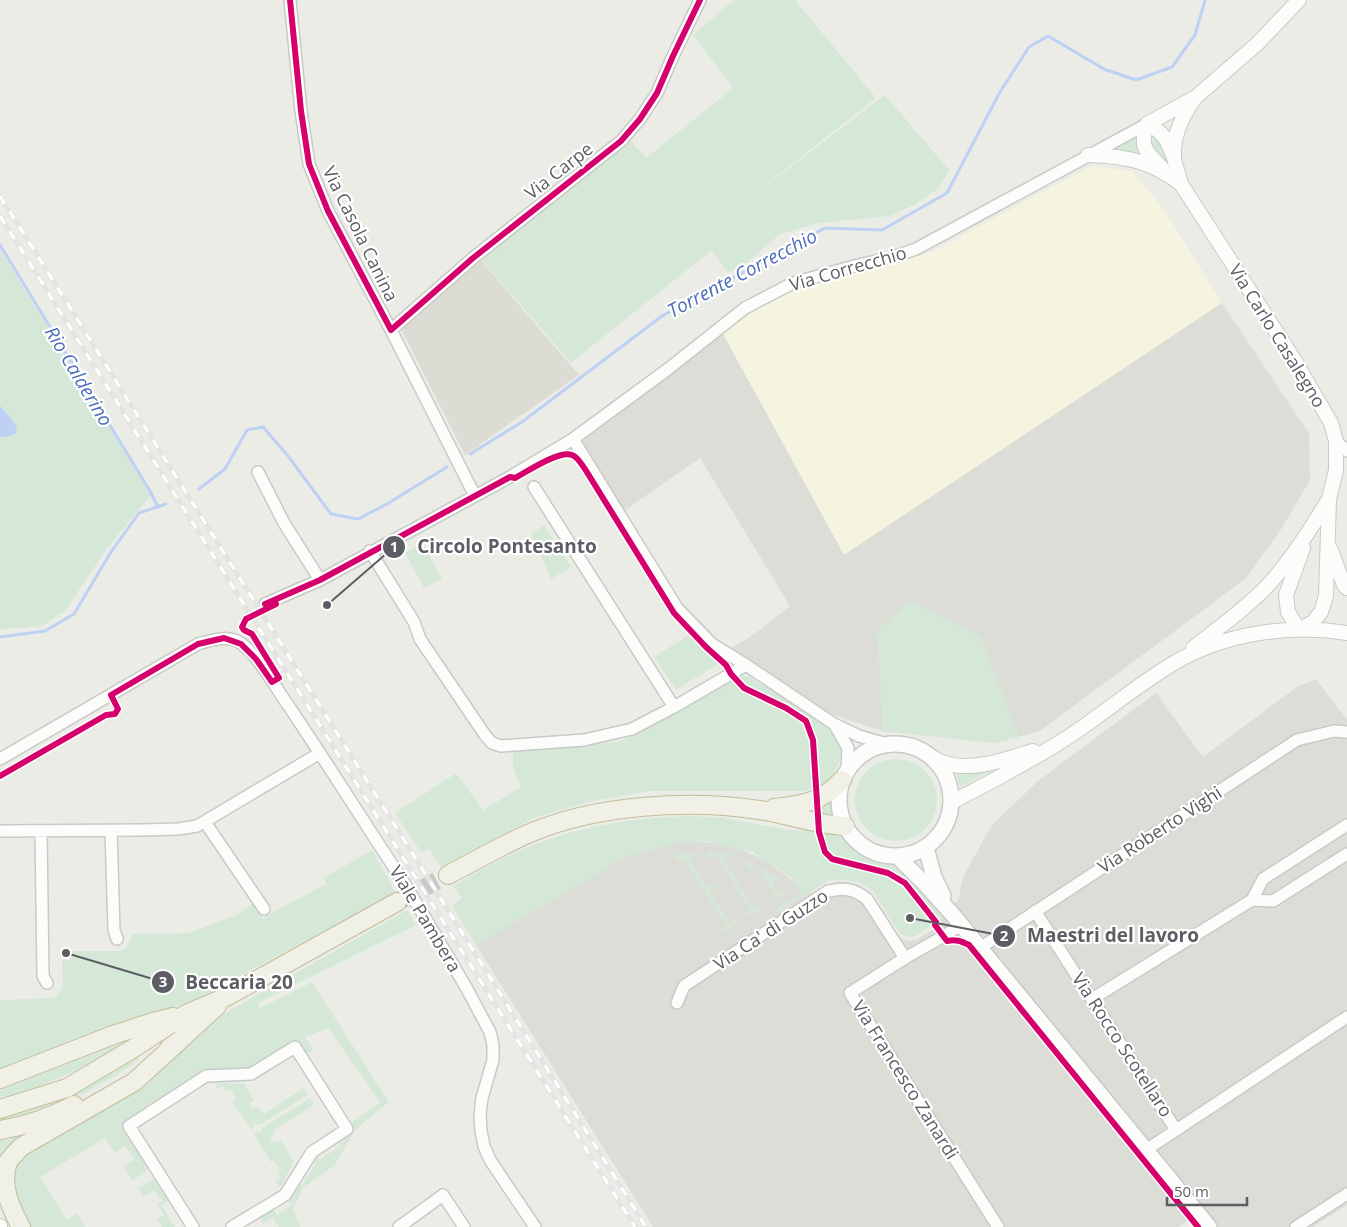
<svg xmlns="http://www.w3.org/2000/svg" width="1347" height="1227" viewBox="0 0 1347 1227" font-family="'Open Sans',sans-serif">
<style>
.commercial{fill:#f4f4e1}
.industrial{fill:#ddddd8}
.education{fill:#dcdcd5}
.green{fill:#d5e8d7}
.water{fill:#bed1f4}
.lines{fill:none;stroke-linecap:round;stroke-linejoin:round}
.stream{stroke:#bed1f4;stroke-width:3}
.trunk-tunnel{stroke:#c8c8c6;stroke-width:18;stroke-dasharray:18 9;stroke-linecap:butt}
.minor-casing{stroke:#c9c9c7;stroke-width:14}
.tertiary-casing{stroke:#c9c9c7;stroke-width:16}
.secondary-casing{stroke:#c9c9c8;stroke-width:18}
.trunk-casing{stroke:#c1bd97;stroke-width:20}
.minor{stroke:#fcfcfb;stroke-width:11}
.tertiary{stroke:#fcfcfb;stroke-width:14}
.secondary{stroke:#fcfcfb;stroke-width:15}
.trunk{stroke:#f0f0e6;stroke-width:18}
.rail-casing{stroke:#e4e4e4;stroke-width:5}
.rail{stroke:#fff;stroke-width:3;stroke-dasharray:9;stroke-linecap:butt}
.minor-bridge-casing{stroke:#c9c9c7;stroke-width:14;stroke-linecap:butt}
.minor-bridge{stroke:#fcfcfb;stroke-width:11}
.cycleway-casing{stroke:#fff;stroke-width:9}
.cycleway{stroke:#d6006c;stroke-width:6}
.labels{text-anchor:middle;stroke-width:4.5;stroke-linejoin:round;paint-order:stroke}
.street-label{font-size:18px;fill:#5d5e64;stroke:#fff}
.water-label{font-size:19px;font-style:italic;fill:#4e6dbb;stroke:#fff}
.leader{fill:none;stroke:#5d5e64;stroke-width:2}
.callout-dot{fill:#5d5e64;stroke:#fff;stroke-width:2}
.mark-label{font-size:15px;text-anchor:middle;font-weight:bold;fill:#fff}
.callout-label{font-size:19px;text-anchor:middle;font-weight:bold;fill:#5d5e64;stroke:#fff;stroke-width:4.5;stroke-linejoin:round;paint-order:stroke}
</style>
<rect width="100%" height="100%" fill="#ecece7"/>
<path class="commercial" d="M1091 166 1132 171 1163 208 1222 303 844 555 718 325 750 301 932 252Z"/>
<path class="industrial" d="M1222 303 1309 433 1310 480 1280 531 1245 579 1040 731 994 743 883 731 836 716 771 680 726 651 753 635 790 606 700 458 618 515 573 436 718 325 844 555Z
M1316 679 1347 720V1205L1313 1227H1210L1199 1214 1179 1227H653L476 945 621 850 687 841 728 844 765 860 811 894 826 886 839 881 858 884 870 892 887 916 895 932 901 939 909 941 917 939 941 925V913L958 901 963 877 992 825 1038 781 1156 693 1203 757 1297 687Z"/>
<path class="education" d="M479 258 579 375 465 455 401 329Z"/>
<path class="green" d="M734 0H795L876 98 735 209 885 95 949 170 939 188 916 204 889 216 819 223 780 234 743 266 728 272 709 247 711 251 571 363 482 260 499 244 630 140 646 158 733 88 693 35Z
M1150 132 1160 137 1172 169 1155 155 1146 142Z
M1136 137 1140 151 1149 162 1109 152Z
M0 249 151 495 106 550 65 611 42 626 0 629Z
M544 525 571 567 551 579 531 534Z
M423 543 442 579 424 588 405 553Z
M910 601 980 636 1019 737 994 743 883 731 877 631Z
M689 635 720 663 676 690 654 657Z
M742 675 750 677C770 691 830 722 839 742 842 750 841 761 837 768 829 782 819 788 804 791H649L593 801 534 818 441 867 429 849 421 852 395 813 456 773 483 810 521 787 513 767V752L618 742 646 729Z
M855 800a41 41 0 1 1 82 0a41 41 0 1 1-82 0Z
M993 770 960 787 956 773Z
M830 802 833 815 794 813 816 810Z
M691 816 725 818 786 830H813L821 853 830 862 887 876 903 884 934 923 933 924C921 933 911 944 898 931L873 891 859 882 840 879 828 881 777 913 778 908 801 893 793 879 753 852 705 841 676 843 626 857 476 945 452 906 462 898 453 886C533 837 597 819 691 816Z
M822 832C847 832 851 852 871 860 881 864 893 863 901 868 915 877 929 900 939 913L940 919 937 921 906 882 888 872 833 857 827 851Z
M372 850 396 893 196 999 0 1071V1000L53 998C67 991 62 973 62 960H70L71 951H119C128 948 130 944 132 934L189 933 237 915 253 903 263 918 326 884 324 878Z
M709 852 728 854 729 856 723 860 754 909 761 905 762 908 746 917 745 915 751 911 716 855 710 859 707 855Z
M693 853 696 855 689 859 707 888 714 884 716 888 710 892 730 924 736 920 738 923 722 933 721 930 727 926 684 858 678 862 675 858 677 854Z
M747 860 778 879 772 883 778 894 785 889 786 892 770 902 769 900 775 895 757 866 750 870 746 863Z
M407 910 416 925 258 1003 260 1008 312 982 389 1102 355 1130 335 1165 303 1188 293 1208 300 1227H279L273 1218 263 1224 259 1217 273 1209 277 1215 292 1205 288 1198 297 1183 302 1185 316 1164 311 1160 317 1155 320 1159 341 1146 338 1141 355 1129 351 1123 380 1102 328 1028 305 1037 313 1050 307 1054 297 1039 250 1068 206 1070 121 1126 148 1170 132 1181 124 1167 134 1160 125 1146 115 1153 105 1138 40 1177 67 1220 77 1213 85 1227H29L8 1181 13 1165 25 1153 148 1081 222 1015Z
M144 1034C98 1058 52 1088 0 1097V1085Z
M136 1056 139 1060C95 1090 52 1112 0 1122V1117C51 1108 94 1085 136 1056Z
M215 1083 244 1084 254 1100 249 1104 253 1109 258 1107 264 1114 304 1088 308 1095 259 1125 255 1123 253 1128 251 1129 232 1101 236 1099 230 1089 227 1091 223 1086 218 1089Z
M310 1098 314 1105 273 1131 275 1134 270 1138 274 1143 280 1140 294 1161 280 1188 275 1182 281 1178 277 1173 280 1170 274 1161 271 1162 253 1133 261 1132 262 1128Z
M36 1130 0 1161V1140Z
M154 1179 168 1201 161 1205 175 1227H162L157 1220 164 1215 157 1204 162 1201 154 1190 143 1197 138 1189Z"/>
<path class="water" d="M0 406 12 419 17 428 15 434 7 437H0Z"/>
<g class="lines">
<path class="stream" d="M0 245 150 491 158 507
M470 454 522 422 662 316 825 228 882 230 947 193 1000 92 1029 47 1048 36 1104 69 1136 80 1172 67 1195 35 1205 0
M199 489 225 469 247 430 263 427 288 456 331 514 358 519 387 504 447 467
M0 637 45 631 74 614 111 552 139 513 166 504"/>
<path class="trunk-tunnel" d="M397 902 448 875"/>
<defs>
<path id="minor" d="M290 0 301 111 309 164 328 211 391 330 475 496
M391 330 473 258 621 141 640 119 657 93 673 56 700 0
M573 439 677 608 712 644 746 665 834 724 859 736 887 744
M1336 441 1347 451
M258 472 284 523 320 580
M534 487 674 707
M370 551 414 622 420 639 485 735 492 743 501 746 584 740 632 729 674 707 746 665
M265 604 320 580 510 477 573 439 668 369 745 308 793 283 858 265 890 258 916 249 1147 124
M835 725 848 748 847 770
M0 759 198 644C212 640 229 634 242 644 260 658 275 687 288 705 325 760 360 816 397 872
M205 822 264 909
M111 830 114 930 117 939
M0 831 143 830 178 829 197 826 320 753
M41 831 43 976 47 983
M1252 900 1273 901 1347 854
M1035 911 1176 1130
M426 919 467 989 490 1032 493 1045V1060L482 1098 480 1115 481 1131 484 1146 490 1160 535 1227
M961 925 944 936 905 958 850 993 998 1227
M980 948 1297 740 1334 731 1347 732
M1092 999 1252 900 1263 879 1347 825
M677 1003 684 986 828 891C844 888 853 888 867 899L905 958
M1146 1150 1347 1017
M193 1227 129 1126 206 1076 251 1074 295 1047 347 1129 312 1152 285 1195 232 1227
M399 1227 443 1195 464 1227
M1296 1227 1347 1194"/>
<path id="tertiary" d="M1196 97C1183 114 1173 135 1174 157 1175 165 1179 175 1181 184L1295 361 1331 423 1336 441V470L1329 499 1326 596 1321 612 1313 622 1299 630
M1147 124 1196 97 1257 44 1299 0
M1147 124C1139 148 1146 151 1162 168
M1147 124C1165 133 1166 139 1174 157
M1088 155C1126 156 1151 161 1181 184
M1330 548 1344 585 1347 588
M1299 630 1288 612 1286 595 1303 548
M1193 648C1218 628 1247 608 1269 584 1292 559 1311 528 1329 499
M917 748C926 753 935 760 945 763 972 772 1007 759 1033 751
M952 802C989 783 1026 763 1062 741 1100 717 1135 686 1174 663 1225 633 1289 624 1347 633
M0 1226V1227"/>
<path id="secondary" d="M839 800a56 56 0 1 1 112 0a56 56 0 1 1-112 0Z
M926 848 934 877 943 896
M898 857 926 885 953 915 1209 1227"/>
<path id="trunk" d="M774 808C802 805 822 802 842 780
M448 875C475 861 502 845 530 833 596 805 688 799 759 810 787 814 815 825 845 826
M169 1048 179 1041 217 1006
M0 1079 113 1035 153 1022 173 1017
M0 1109 67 1088 134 1048 186 1014 226 997 397 902
M0 1130C25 1126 51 1117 74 1105
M21 1227C10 1207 0 1184 8 1162 11 1157 17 1152 21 1147L134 1082 179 1041"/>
</defs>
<use href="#minor" class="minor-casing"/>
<use href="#tertiary" class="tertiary-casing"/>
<use href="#secondary" class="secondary-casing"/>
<use href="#trunk" class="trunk-casing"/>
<use href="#minor" class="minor"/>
<use href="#tertiary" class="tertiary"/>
<use href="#secondary" class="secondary"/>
<use href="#trunk" class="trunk"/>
<defs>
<path id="rail" d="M0 196 416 859 646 1227
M0 216 635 1227"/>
</defs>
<use href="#rail" class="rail-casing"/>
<use href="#rail" class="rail"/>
<defs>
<path id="minor-bridge" d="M397 872 426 919"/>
</defs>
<use href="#minor-bridge" class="minor-bridge-casing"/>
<use href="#minor-bridge" class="minor-bridge"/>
<defs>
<path id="cycleway" d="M290 0 301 111 309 164 328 211 391 330 473 258 621 141 640 119 657 93 673 56 700 0
M265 604 320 580 510 477 515 478C528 471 559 450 572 455 578 457 581 464 585 469L674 613 706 647 726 665 731 674 744 688 786 708 806 721 813 740 819 832 825 852 832 859 888 873 905 883 936 922 935 925 947 941C956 939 961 941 969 945L1198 1227
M0 776 106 715 115 714 118 709 111 695 198 644 224 638 241 644 256 659 272 682 279 678 252 634 244 630 242 627 246 619 276 604"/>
</defs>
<use href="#cycleway" class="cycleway-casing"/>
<use href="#cycleway" class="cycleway"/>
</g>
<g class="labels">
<g class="street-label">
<text transform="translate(559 171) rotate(-38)" y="6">Via Carpe</text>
<text transform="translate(360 234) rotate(64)" y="6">Via Casola Canina</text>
<text transform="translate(848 269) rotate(-16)" y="6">Via Correcchio</text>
<text transform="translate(1277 336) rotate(58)" y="6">Via Carlo Casalegno</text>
<text transform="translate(1160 830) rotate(-33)" y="6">Via Roberto Vighi</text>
<text transform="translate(425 919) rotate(59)" y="6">Viale Pambera</text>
<text transform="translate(771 930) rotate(-33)" y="6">Via Ca' di Guzzo</text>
<text transform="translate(1122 1045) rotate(57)" y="6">Via Rocco Scotellaro</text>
<text transform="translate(905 1080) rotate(58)" y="6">Via Francesco Zanardi</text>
</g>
<g class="water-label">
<text transform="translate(742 273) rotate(-28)" y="7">Torrente Correcchio</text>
<text transform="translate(79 376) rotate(59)" y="7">Rio Calderino</text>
</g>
</g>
<path class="leader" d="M327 605L394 547M910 918L1004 936M66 953L163 982"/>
<g class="callout-dot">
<circle cx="327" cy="605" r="5"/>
<circle cx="910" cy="918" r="5"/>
<circle cx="66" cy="953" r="5"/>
<circle cx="394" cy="547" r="12"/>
<circle cx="1004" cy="936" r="12"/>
<circle cx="163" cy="982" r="12"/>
</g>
<g class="mark-label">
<text x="394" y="552">1</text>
<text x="1004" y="941">2</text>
<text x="163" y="987">3</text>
</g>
<g class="callout-label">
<text x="507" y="553">Circolo Pontesanto</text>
<text x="1113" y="942">Maestri del lavoro</text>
<text x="239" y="989">Beccaria 20</text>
</g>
<path d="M1167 1197v8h80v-8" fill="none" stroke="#5d5e64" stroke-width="2.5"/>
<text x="1174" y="1197" font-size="15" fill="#5d5e64" stroke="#ffffff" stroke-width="4" paint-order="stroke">50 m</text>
</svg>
